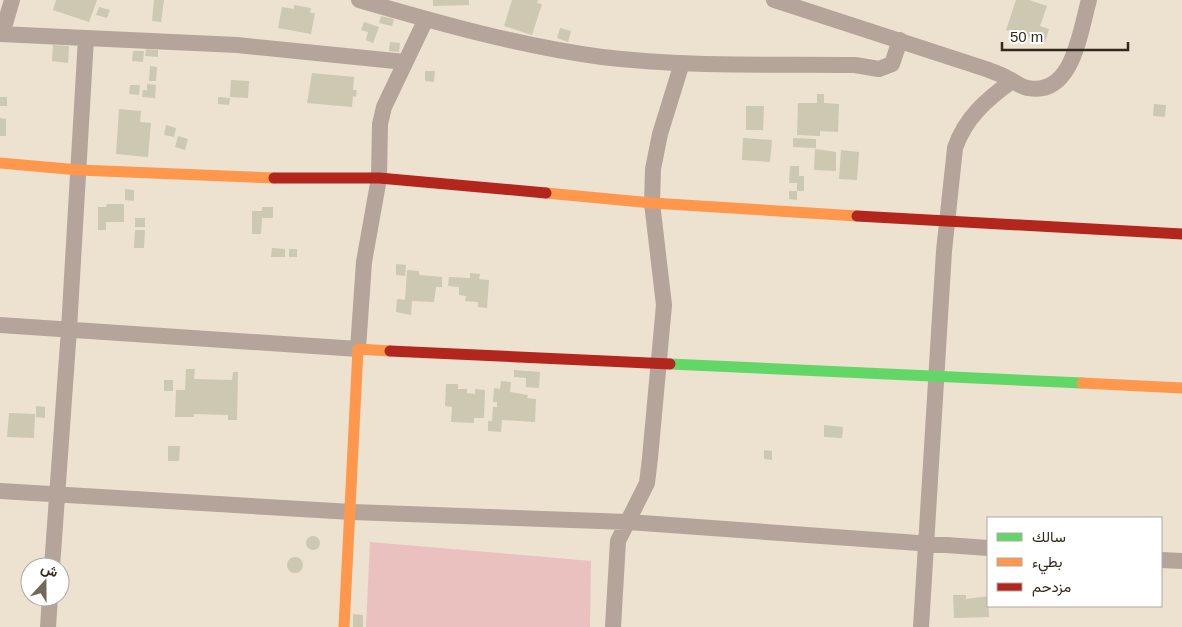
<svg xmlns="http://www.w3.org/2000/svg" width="1182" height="627" viewBox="0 0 1182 627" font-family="Arial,Vazirmatn,sans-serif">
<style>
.green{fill:#eac1be}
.building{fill:#cdc8b2}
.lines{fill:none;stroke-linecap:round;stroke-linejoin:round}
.street{stroke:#b4a499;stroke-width:16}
.fast{stroke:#63d668;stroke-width:11}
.slow{stroke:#ff974d;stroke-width:11}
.jam{stroke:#b3261e;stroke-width:11}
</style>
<rect width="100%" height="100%" fill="#ede1cf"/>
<path class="green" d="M370 542 591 561 590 627H366Z"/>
<path class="building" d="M56 0H97L89 22 53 10Z
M154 0H164L161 22 152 21Z
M433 0H469V5L433 6Z
M512 0H538L537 3 542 4 532 35 504 26Z
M1016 0H1029L1047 6 1040 26 1049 29 1045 43 1006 30Z
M294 5 311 8 310 13H315L311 34 278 28 282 7 294 9Z
M99 7 110 10 107 18 96 15Z
M381 16 394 19 392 26 379 23Z
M364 22 379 27 373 43 366 40 368 32 361 30Z
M560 28 571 31 568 42 557 38Z
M390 42 400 43 399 52 389 51Z
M53 45 69 46 68 63 52 61Z
M146 49 158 50V57L145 56Z
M133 51H144L143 62 132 61Z
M150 66 157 67 156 81H149Z
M425 71H435L434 82 425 81Z
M312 73 354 77 353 90H357L356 97 353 96 352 107 307 103Z
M231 80 249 81 248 98 230 97Z
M147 84 156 85 155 98 142 97 143 90H147Z
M130 85H140L139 95 129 94Z
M817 94H824V103L839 104 838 132 820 131V136L797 135 798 103H817Z
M0 97H7V106H0Z
M218 97 230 98 229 105 218 104Z
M1154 104 1166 105 1165 117 1153 116Z
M746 106H764L763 130H746Z
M119 109 141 111 140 122 151 123 148 157 116 154Z
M0 118 6 119V136H0Z
M166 125 176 128 174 137 164 135Z
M178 136 188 139 185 150 175 147Z
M743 138 772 140 770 162 742 160Z
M793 138 816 139V148L793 147Z
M815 149 836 152V171L814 170Z
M841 150 859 152 857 180 839 179Z
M790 166H799V176H804V191H797V183H789Z
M125 189 134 190V201L125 200Z
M789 191H797V200L789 199Z
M107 204H124V222H106V230H98V207H106Z
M262 207H273V218H262L261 234H252V211H262Z
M135 218H145V227H135Z
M135 230H145L144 248H134Z
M272 248 285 249V257H271Z
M289 249H297V257H289Z
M396 264 406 265 405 276 396 275Z
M407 270 419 271V275L442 277V287H436L434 302 412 301 411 315 396 312 397 299 405 300Z
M470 273 480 274 479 279 489 280 487 308 478 307V302L465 301 466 296 459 295V287L448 286 449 277 470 278Z
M186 369H195L194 379 232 380 233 372H238L237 420H228V415L194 414V417H175L176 390H185Z
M514 370 540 372 539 388 526 387V378L514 377Z
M164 380H173V391H164Z
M501 381 511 382 510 392 528 395 527 398 536 399 535 422 502 420 501 432 488 431V421H492L493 407H497V402H493L494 388 500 389Z
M446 384H458V389H467V393L475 394V389L485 390 484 418H474V423L451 422 452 407 445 406Z
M36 406 45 407V418L36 417Z
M9 413 35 414 34 438 7 437Z
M824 425 843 427 842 438 824 437Z
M168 446H180L179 461H168Z
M764 450 772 451V460L764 459Z
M306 543a7 7 0 1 1 14 0a7 7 0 1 1-14 0Z
M287 565a8 8 0 1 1 16 0a8 8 0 1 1-16 0Z
M953 595H966V599L988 596 989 617 954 618Z
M353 614 363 615V627H353Z"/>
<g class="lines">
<path class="street" d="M359 0C439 23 519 46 602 57 686 67 771 64 855 65L879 69 892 64 900 40
M774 0 986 69C993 72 1001 74 1007 78 1015 81 1020 87 1028 88 1073 97 1080 31 1089 0
M0 34 237 45 405 62
M2 34 12 0
M0 325 358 349 364 262 379 178 380 124 384 107 426 19
M0 491 352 512 628 522 988 548
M1161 560 1182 561
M52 567 69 329 86 38
M48 627 50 597
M613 627 618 541 647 483 650 458 664 305 652 203 653 169 660 134 682 63
M921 627 944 251 955 148C965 118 987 99 1012 81"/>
<path class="fast" d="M670 364 1082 383"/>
<path class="slow" d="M0 163 79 170 274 178
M546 193 652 203 857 216
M1082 383 1182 388
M344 627 358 349 390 351"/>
<path class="jam" d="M274 178H379L546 193
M857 216 1182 234
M390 351 670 364"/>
</g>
<rect x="987" y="517" width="175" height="90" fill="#ffffff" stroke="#ada9a4"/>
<rect x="997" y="533" width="25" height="8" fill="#63d668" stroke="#ada9a4"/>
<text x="1032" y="542" font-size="15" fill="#31291c">سالك</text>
<rect x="997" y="558" width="25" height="8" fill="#ff974d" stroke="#ada9a4"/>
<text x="1032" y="567" font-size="15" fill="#31291c">بطيء</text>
<rect x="997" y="583" width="25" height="8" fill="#b3261e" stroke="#ada9a4"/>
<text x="1032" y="592" font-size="15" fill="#31291c">مزدحم</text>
<g transform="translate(45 582) rotate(21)"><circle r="24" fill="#ffffff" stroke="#ada9a4"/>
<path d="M0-4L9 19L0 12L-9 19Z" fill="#73695b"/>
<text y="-8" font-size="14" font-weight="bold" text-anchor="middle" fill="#31291c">ش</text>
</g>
<path d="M1002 42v8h126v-8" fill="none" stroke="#31291c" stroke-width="2.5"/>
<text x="1010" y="42" font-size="15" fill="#31291c" stroke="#ffffff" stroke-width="4" paint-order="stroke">50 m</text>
</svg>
